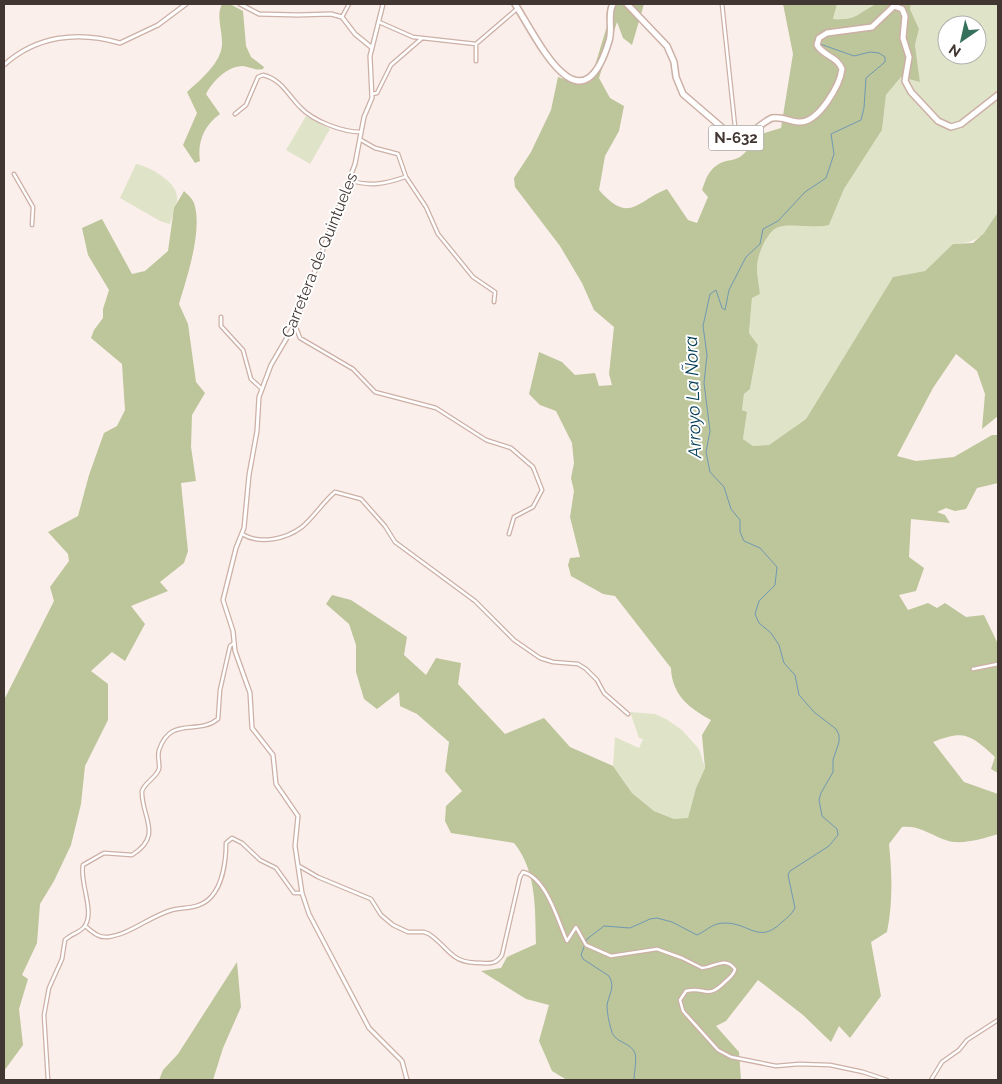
<svg xmlns="http://www.w3.org/2000/svg" width="1002" height="1084" viewBox="0 0 1002 1084" font-family="Raleway,sans-serif">
<style>
.green{fill:#dfe4c9;fill-rule:evenodd}
.forest{fill:#bdc59a}
.lines{fill:none;stroke-linecap:round;stroke-linejoin:round}
.stream{stroke:#7099b2;stroke-width:1}
.minor-casing{stroke:#ccb0a6;stroke-width:5}
.tertiary-casing{stroke:#ccb0a6;stroke-width:5.5}
.trunk-casing{stroke:#ccb0a6;stroke-width:8}
.minor{stroke:#fff;stroke-width:2.5}
.tertiary{stroke:#fff;stroke-width:3}
.trunk{stroke:#fff;stroke-width:5}
.labels{text-anchor:middle;stroke-width:4;stroke-linejoin:round;paint-order:stroke}
.shield{fill:#fff;stroke:#7a7270;stroke-width:1}
.shield-label{font-size:15px;font-weight:bold;fill:#413632}
.street-label{font-size:16px;fill:#413632;stroke:#fff}
.water-label{font-size:18px;font-style:italic;fill:#033d57;stroke:#fff}
</style>
<rect width="100%" height="100%" fill="#fbefeb"/>
<path class="green" d="M837 4H875C862 15 850 21 833 19Z
M911 4H998V212C983 235 982 242 953 244L925 271 893 277 806 419 769 445 753 446 743 439 747 412 742 410 744 394 750 389 758 345 749 333 752 298 760 294C759 285 757 276 757 267 757 256 767 230 779 227 793 223 813 229 829 225L844 189 882 130 886 95 901 77 920 82 915 45 919 29 910 9ZM947 25H977V55H947Z
M306 116 330 129 310 164 286 150Z
M136 164C149 166 177 182 177 197 178 204 172 216 170 224L160 221 120 198Z
M630 712 655 714 666 719 682 730 699 749 705 768 696 788 688 819H674L654 811 632 793 613 766 615 737 639 748 643 739 639 738Z"/>
<path class="forest" d="M222 4H230L243 11 246 46 251 57 264 67 263 69C255 71 251 67 243 66 227 66 213 81 206 94L220 114C204 125 197 143 200 161L195 163 183 145 197 113 187 92C200 80 223 62 222 42 222 29 216 16 222 4Z
M609 4H644L632 45 623 38 617 22 599 78 610 98 624 106 619 131 605 156 599 190C630 225 636 201 667 189L688 220 697 223 708 197 702 190C704 185 706 177 710 172 726 151 741 172 754 136L781 128 793 54 783 4H837L833 19C854 21 858 14 874 5 883 0 901 4 911 4L910 9 919 29 915 45 920 82 901 77 886 95 882 130 844 189 829 225C813 229 793 223 779 227 767 230 757 256 757 267 757 276 759 285 760 294L752 298 749 333 758 345 750 389 744 394 742 410 747 412 743 439 753 446 769 445 806 419 893 277 925 271 953 244 973 243 984 233 998 212V416L982 429 985 394 977 371 956 354 933 388 897 456 916 461 954 457 992 435H998V483L977 488 966 509 955 511 946 508 937 512 945 515 950 523 911 519 909 557 924 568 916 591 899 595 908 610 928 603 937 608 945 603 966 617 984 615 998 644V773L991 769 995 757C971 735 965 729 933 742L964 782 998 794V834C985 838 969 843 955 842 936 840 922 824 902 827L889 844C892 874 893 902 887 932L871 942 881 996 850 1038 839 1026 831 1042 803 1015 758 980 726 1021 716 1026 739 1052 741 1080H567L552 1071 539 1041 549 1005 526 999 481 971 501 968 507 957 536 944C535 909 537 871 514 843L451 833 445 821 446 806 462 791 445 771 449 742 417 714 400 706 399 692 377 709 364 699 356 672V645L349 624 326 604 332 595 351 600 407 637 404 655 426 675 436 658 461 663 458 684 505 734 544 718 570 747 613 766 632 793 654 811 674 819 688 818 696 788 705 768 702 735 711 720C689 708 672 695 671 668L615 596 603 594 571 576 568 565 570 558 580 557 570 517 574 491 571 478 574 463 572 443 556 411 540 405 529 394 539 352 562 362 575 375 595 373 599 386 612 385 609 374 614 327 594 310 582 283 560 246 515 187 514 178 531 152 551 110 558 77 578 84 590 82 607 26Z
M184 191C187 194 192 198 194 203 203 230 187 277 179 304L188 324 196 382 205 393 192 415 191 447 196 481 181 483 188 551 184 563 160 582 168 591 131 606 145 624 125 661 112 652 91 671 108 684V720L85 766 81 804 71 845 54 881 40 904 37 943 22 975 28 979 19 1009 23 1045 4 1071V700L54 601 50 587 69 561 68 554 48 532 78 516 89 475 104 433 117 426 125 410 122 364 91 338 94 330 103 318V309L109 290 88 255 82 228 102 219 132 274 145 271 168 251 174 208Z
M237 962 241 1007 223 1048 213 1080H159L163 1070 178 1054Z"/>
<g class="lines">
<path class="stream" d="M634 1080C634 1072 637 1061 635 1053 631 1042 613 1043 611 1029 609 1022 607 1013 607 1006 608 995 616 988 609 976L583 959 581 955 587 939 604 926 630 928 650 919 657 918 672 922 697 935C708 930 712 923 725 923 750 923 759 945 782 922 787 918 792 914 795 908L788 875 790 871 829 846 838 835 837 829 822 816 819 800 821 793 833 772V760L839 742V735L836 729 814 712 799 695 795 675 784 663 779 645 771 633 759 623 755 614 759 601 775 585 777 567 760 548 744 541 740 532V520L731 509 724 487 710 472 706 452 710 431 704 383 707 355 703 326 710 294 716 290 722 308 725 310 729 290 746 257 760 244 763 229 778 221 805 192 826 178 834 154 831 134 861 120 864 108 866 78 885 62V57L879 53 870 52 854 56 820 44"/>
<defs>
<path id="minor" d="M722 4 736 136
M342 17 349 4
M379 22 413 37 476 44 518 8
M476 44V61
M372 94 377 93 391 65 421 39
M235 114 246 105 258 77 263 75C281 79 288 95 300 107 313 121 342 132 361 132
M361 140 375 148 398 154 406 177 426 207 438 234 473 277 495 292 494 302
M14 174 33 207 32 225
M349 180C370 187 385 184 405 177
M221 317V326L243 350 251 379 262 389
M295 325 300 338 353 369 375 392 436 408 486 440 511 448 533 467 542 490 533 507 514 517 509 534
M242 534C260 545 286 539 302 527 314 517 323 502 335 492L361 499 385 526 395 542 475 601 514 640 540 658 553 662 578 664 586 669 597 680 604 693 628 714
M973 669 998 664
M299 866 318 877 371 899 381 915 393 925 408 932H424L429 934C452 950 449 963 482 963 491 964 497 963 502 955L520 877 523 872C547 878 558 922 567 941L576 927 586 945 611 956 657 949 682 958 702 968C715 967 725 956 735 969 734 975 730 977 726 981 706 1001 707 986 686 991L680 1000 683 1011 718 1050 731 1057 776 1066 799 1064 830 1065 863 1072 887 1080
M85 926C93 932 98 938 108 937 131 934 150 916 172 910 186 907 200 909 211 897 223 884 226 860 226 843L232 838 242 843 260 860 276 868 294 893H302
M48 1080 44 1015 49 988 62 959 65 940C71 934 79 933 84 927 96 913 79 882 83 865L104 853 132 855C164 835 141 817 142 791 145 782 156 778 159 769 160 763 157 757 159 750 171 715 197 736 218 719L220 690 230 646 234 643
M931 1080 942 1062 959 1050 967 1040 998 1020"/>
<path id="tertiary" d="M240 4 259 14 298 15 331 14 342 17 355 34 371 47
M383 4 370 56 372 98 364 117 355 164 295 324 271 365 259 397 257 431 249 475 244 528 236 548 223 600 233 631 235 651 250 693 252 728 273 755 276 784 298 816 295 846 302 893 309 914 369 1028 402 1061 407 1080
M4 65C37 35 79 31 120 43L158 25 186 4"/>
<path id="trunk" d="M515 4C538 40 581 134 609 41 613 29 607 14 613 4
M627 4 667 46 674 62 676 77 683 94 733 137C749 140 758 124 772 118 783 116 790 122 800 122 819 122 840 85 842 69 837 56 823 56 817 45L819 38 827 33 872 27 894 6 902 9 905 16 903 38 909 57 905 81 911 92 938 121 951 127 961 124 998 95"/>
</defs>
<use href="#minor" class="minor-casing"/>
<use href="#tertiary" class="tertiary-casing"/>
<use href="#trunk" class="trunk-casing"/>
<use href="#minor" class="minor"/>
<use href="#tertiary" class="tertiary"/>
<use href="#trunk" class="trunk"/>
</g>
<g class="labels">
<rect class="shield" x="708.5" y="125.5" width="55" height="25" rx="4"/>
<g class="shield-label">
<text x="736" y="143">N-632</text>
</g>
<g class="street-label">
<text transform="translate(319 255) rotate(-68)" y="6">Carretera de Quintueles</text>
</g>
<g class="water-label">
<text transform="translate(693 397) rotate(-92)" y="6">Arroyo La Ñora</text>
</g>
</g>
<rect width="1002" height="1084" fill="none" stroke="#413632" stroke-width="10"/>
<g transform="translate(962 40) rotate(214)"><circle r="24" fill="#ffffff" stroke="#b3afad"/>
<path d="M0-4L9 19L0 12L-9 19Z" fill="#36715b"/>
<text y="-8" font-size="14" font-weight="bold" text-anchor="middle" fill="#413632">N</text>
</g>
</svg>
